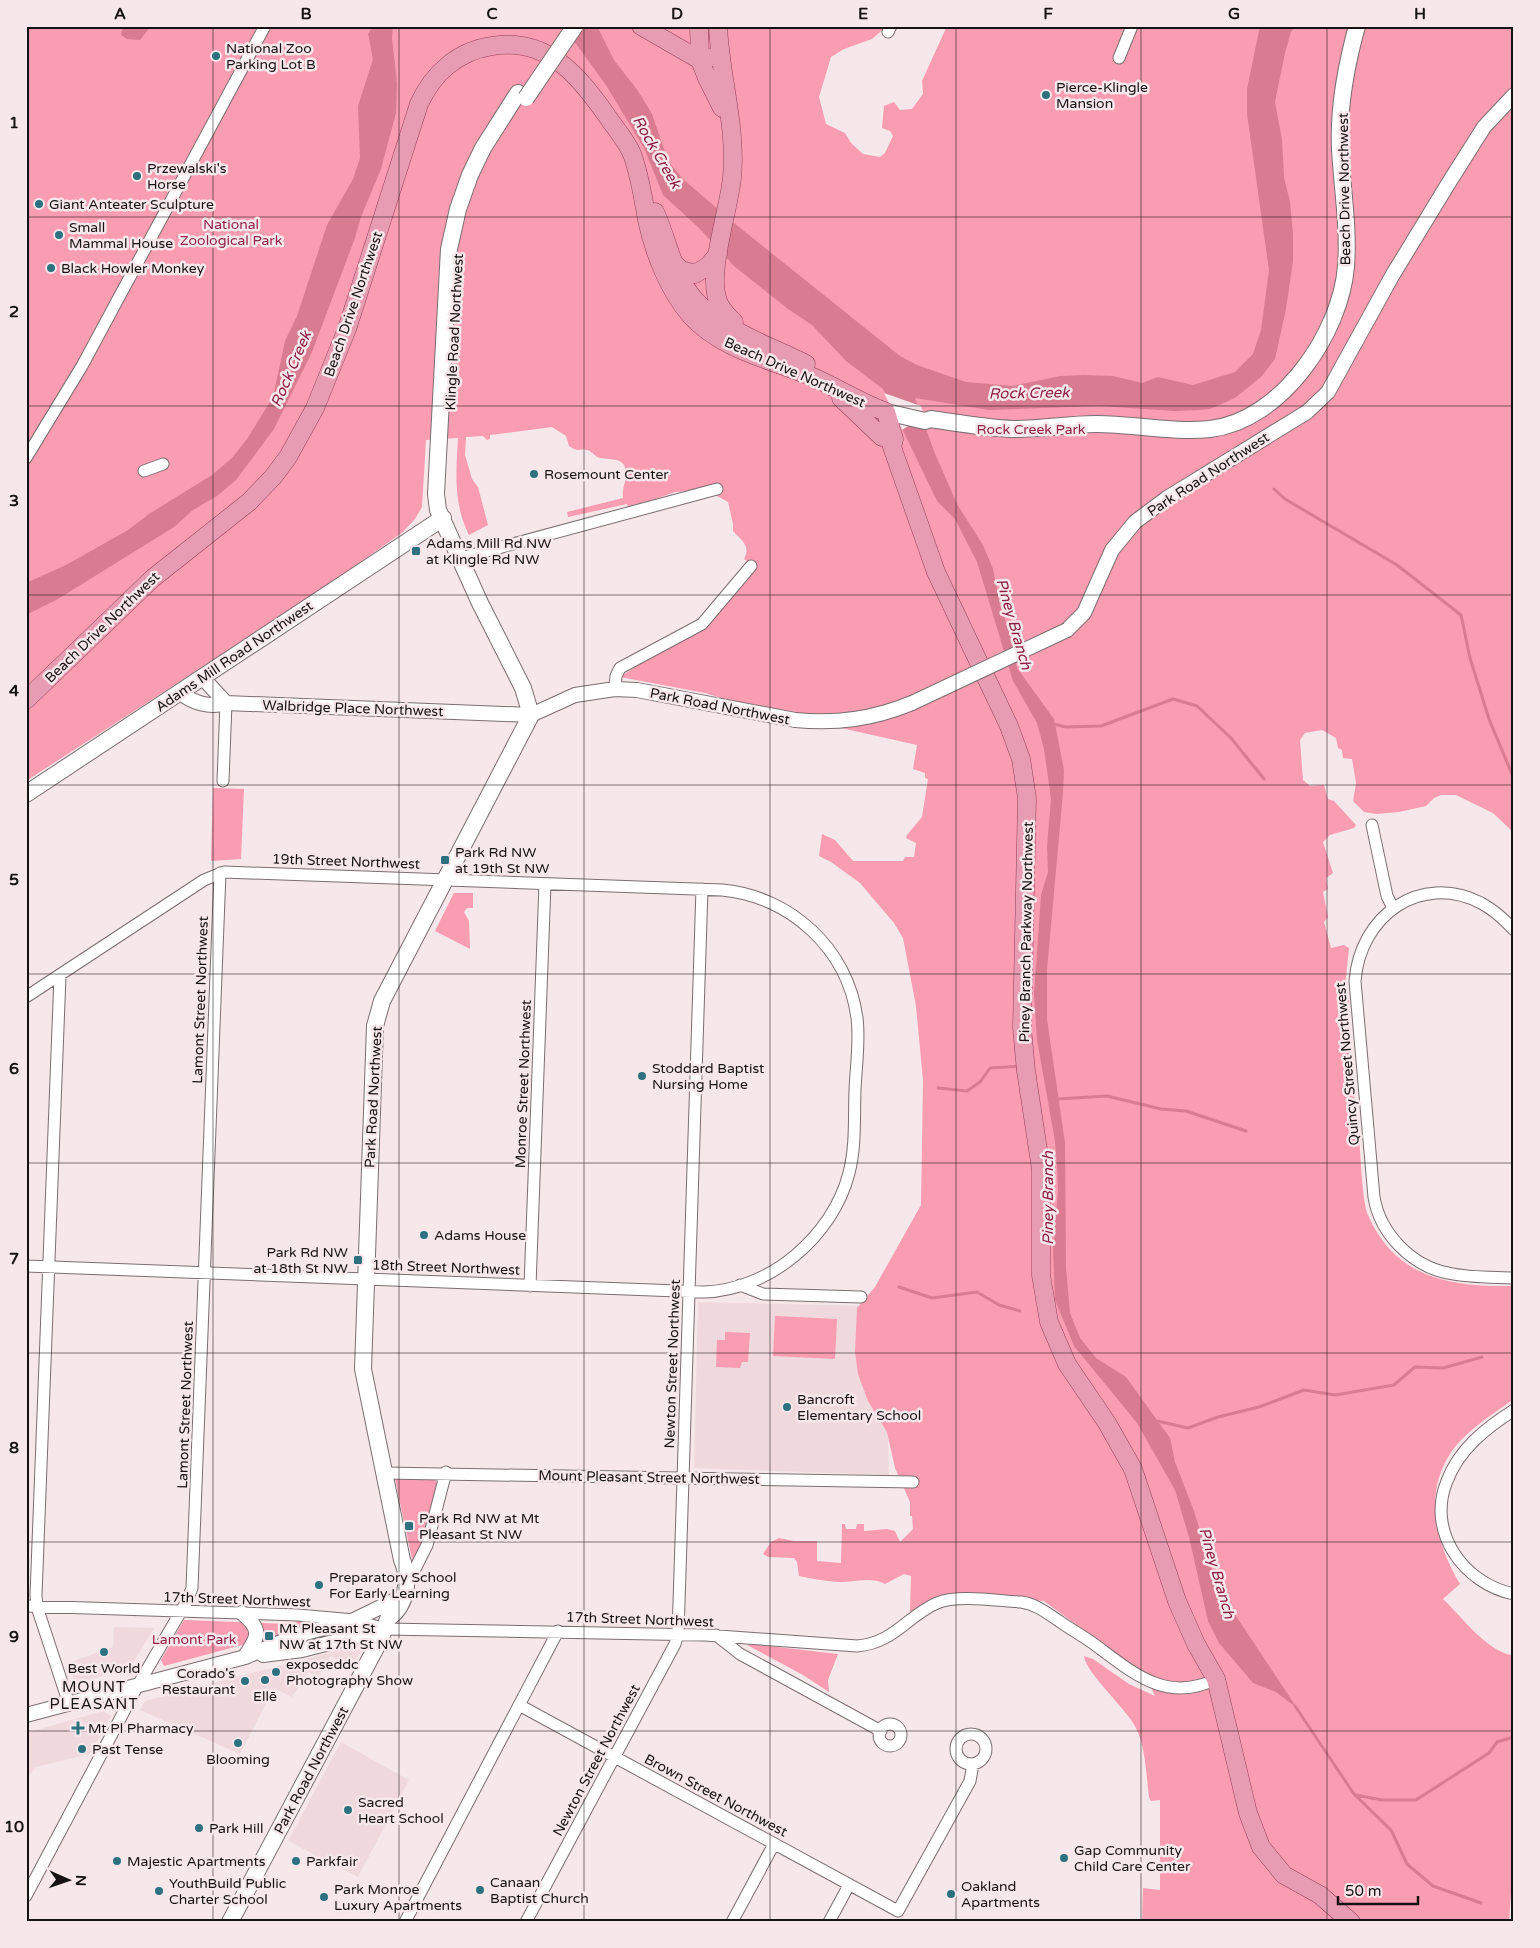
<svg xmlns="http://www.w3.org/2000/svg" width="1540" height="1948" viewBox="0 0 1540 1948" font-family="'Varela Round',sans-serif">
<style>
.built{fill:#f0d9dd}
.green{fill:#fa9cb2}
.water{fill:#d97c92}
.pier{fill:#f6e7ea}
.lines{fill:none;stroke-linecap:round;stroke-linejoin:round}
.stream{stroke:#d97c92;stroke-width:3}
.minor-casing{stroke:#7b6e70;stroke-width:13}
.tertiary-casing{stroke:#7b6e70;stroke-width:16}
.secondary-casing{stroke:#7b6e70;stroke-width:18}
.primary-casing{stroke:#944159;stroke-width:19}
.minor{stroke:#fff;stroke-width:11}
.tertiary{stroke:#fff;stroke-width:14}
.secondary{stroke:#fff;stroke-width:16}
.primary{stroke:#e79cb2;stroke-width:18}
.tertiary-bridge-casing{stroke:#7b6e70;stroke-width:16;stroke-linecap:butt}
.secondary-bridge-casing{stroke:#7b6e70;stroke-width:18;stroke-linecap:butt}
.tertiary-bridge{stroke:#fff;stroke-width:14}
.secondary-bridge{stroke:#fff;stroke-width:16}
.grid{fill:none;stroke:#171213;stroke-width:1;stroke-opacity:0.55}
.poi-dot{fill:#2d7181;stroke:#f6e7ea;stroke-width:2}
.labels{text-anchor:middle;stroke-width:5;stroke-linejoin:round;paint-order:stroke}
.poi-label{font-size:14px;fill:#171213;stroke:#f6e7ea;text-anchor:start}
.street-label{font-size:14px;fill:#171213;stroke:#f6e7ea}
.park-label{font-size:14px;fill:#912349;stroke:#f6e7ea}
.water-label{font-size:15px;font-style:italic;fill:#8d1f45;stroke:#f6e7ea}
.neighbourhood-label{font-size:15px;letter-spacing:1px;fill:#171213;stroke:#f6e7ea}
.neatline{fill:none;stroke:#171213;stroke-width:2}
.grid-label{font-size:16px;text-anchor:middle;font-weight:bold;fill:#171213}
</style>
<rect width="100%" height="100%" fill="#f6e7ea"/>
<path class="built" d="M698 1302 866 1306 888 1433 889 1475 694 1468Z
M114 1627 154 1628 130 1668 75 1684 68 1663 113 1647Z
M366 1643 352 1667 331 1656 318 1677 308 1672 292 1697 274 1688 240 1754 140 1710 145 1701Z
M103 1711 111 1716 90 1754 36 1767 26 1779V1733Z
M341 1742 409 1780 358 1877 288 1841Z"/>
<path class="green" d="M26 26H887L872 39 844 49 831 57 819 97 826 124 845 133 851 143 863 154 880 157 885 153 893 136 890 131 882 128 884 106 894 102 900 110 912 109 923 94 922 81 947 26H1514V833L1493 813 1456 795H1441L1434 798 1426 806 1399 812 1376 814 1364 812 1353 801 1356 783 1352 759 1343 758 1342 750 1338 748 1336 738 1322 730 1305 733 1300 740 1303 780 1310 786 1324 785 1328 799 1334 801 1356 825 1354 828 1330 835 1323 842 1333 873 1326 878 1328 889 1323 892 1328 917 1324 922 1331 948 1344 945 1349 948 1344 997 1349 1000C1349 1047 1354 1093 1359 1140 1361 1156 1362 1202 1368 1215 1396 1279 1451 1287 1514 1286V1399C1492 1415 1465 1431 1450 1454 1423 1495 1437 1546 1460 1584L1443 1599C1464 1619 1485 1650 1514 1656V1849L1509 1922H1142L1143 1888 1160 1890V1800L1151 1801 1149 1797C1146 1774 1146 1749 1136 1728 1126 1708 1085 1672 1084 1656L1093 1659 1129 1684 1155 1696 1145 1675 1044 1601 979 1595 910 1613 911 1576 904 1574 885 1584C870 1576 854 1583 838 1582 825 1581 812 1579 799 1576L797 1562 794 1558 768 1557 763 1554 771 1542 779 1538 794 1541H817V1561L841 1563 842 1524H845L846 1529H856L857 1524H864V1531L887 1529 895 1531 900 1542 913 1529 912 1516H910V1502L895 1468 887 1432 868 1401 858 1374 855 1352 857 1308 875 1287 921 1205 923 1080 916 1006 903 938 894 923 860 883 831 862 819 856 822 834 835 840 853 861H903L905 857H914L916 843 906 838 907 835 922 817 928 779 925 778V773L913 769 917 745 757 709 705 693 620 677 675 641 713 611 744 568 747 561 744 559C751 546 742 541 733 531V524L728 502 706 490 675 492 628 509 627 504 568 517 567 512 623 498C622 487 626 482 626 475 627 457 612 460 600 458 595 457 592 451 587 450 577 448 580 453 569 446L566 436 552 427 490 435V439L487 440 483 436 466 437 465 455 472 479 478 487 488 525 469 535C453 503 456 472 458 438L426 440 422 507 415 519 403 532 321 590 26 781Z
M213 788 244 789 241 859 211 861Z
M454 893H473V908H467L464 912 469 921 470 949 435 931Z
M775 1316 837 1319 835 1359 773 1356Z
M725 1332 750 1333 748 1362H742L740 1368 716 1367 717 1340H725Z
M395 1479H434L437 1482 425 1532 413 1564Z
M184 1620 290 1624 297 1621 317 1623 316 1625 164 1666 161 1660Z
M752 1644 838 1654 828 1680 829 1692 803 1675 747 1645Z"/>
<path class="water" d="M123 26H151L140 40 127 39 121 35Z
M373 26H393L392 38 397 84 396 113 381 169 361 217 355 238 312 352 274 429 236 480 217 496 193 510 174 527 58 599 26 615V583L66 565 128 530 149 514 212 475 232 458 247 439 273 397 285 341 297 316 327 225 353 179 360 158 358 106 373 59 368 34Z
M563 26H597L614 60 638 91 652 114 668 161 683 179 734 223 900 356 917 365 966 382 1013 386 1060 376 1084 375 1113 376 1142 383 1158 377 1193 385 1235 372 1253 354 1261 330 1269 270 1247 114V89L1260 26H1295L1291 32 1285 53 1275 102 1282 140 1284 177 1290 202 1293 234V261L1286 309 1275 359 1261 377 1235 398 1210 409 1199 410 1174 411 1099 406 989 410 915 398 934 451 957 504 983 545 993 569 1000 605 1009 631 1017 668 1054 719 1064 770 1063 793 1047 970V1019L1065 1143 1066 1268 1070 1313 1080 1338 1096 1358 1126 1377 1170 1438 1175 1462 1194 1511 1215 1580 1226 1601 1297 1708 1276 1692 1253 1683 1219 1643 1208 1621 1189 1537 1175 1490 1137 1423 1074 1346 1055 1300 1053 1250 1058 1191 1057 1166 1055 1141 1037 1040 1034 994 1041 895 1048 872 1047 846 1051 799 1044 749 1037 723 1013 681 977 562 955 519 937 501 883 389 846 361 812 325 788 309 734 266 699 228 663 195 644 148 606 85Z"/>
<path class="pier" d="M884 393 921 406 928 428 910 425 902 430Z"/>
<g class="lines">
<path class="stream" d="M1274 489 1285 499 1397 565 1461 615 1470 658 1489 719 1514 779
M1053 724 1066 727 1101 726 1173 699 1197 706 1231 738 1264 779
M938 1088 967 1091 980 1082 990 1068 1020 1066
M1057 1099 1107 1096 1161 1109 1186 1111 1246 1131
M899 1287 932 1298 977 1292 999 1305 1020 1311
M1157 1421 1188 1428 1218 1417 1259 1407 1304 1390 1335 1395 1394 1385 1415 1367 1443 1368 1482 1357
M1295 1706 1354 1794 1391 1830 1407 1864 1433 1886 1481 1903
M1356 1795 1382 1800H1416L1489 1753 1497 1742 1514 1737"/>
<defs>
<path id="minor" d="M888 32 891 26
M1119 58 1132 26
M26 458 82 366 265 26
M144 471 163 464
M461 558 717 489
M615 689 616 676 620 668 702 624 751 566
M223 781 226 703
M1372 825 1387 896 1393 908
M1514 930C1504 919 1494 910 1481 903 1420 872 1360 916 1355 981L1374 1197C1380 1234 1412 1266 1448 1273 1470 1278 1492 1277 1514 1278
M60 976 36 1595 37 1607 69 1704
M26 997 204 880 224 872 722 890C790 896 848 949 857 1018 860 1041 856 1066 855 1090 854 1117 856 1146 849 1173 833 1236 770 1290 704 1292L26 1266
M740 1285 763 1294 861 1297
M530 1286 545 884
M1514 1410C1486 1428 1459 1449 1447 1481 1426 1532 1464 1584 1514 1594
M385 1473 913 1482
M407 1585 427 1545 446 1472
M26 1606 298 1615 354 1620 385 1629 705 1635 857 1646C894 1643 907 1616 937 1603 957 1594 999 1601 1021 1602 1036 1604 1047 1613 1059 1621 1070 1629 1083 1636 1094 1644 1132 1672 1166 1704 1216 1679
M716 1635 740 1654 881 1731
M519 1705 898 1911 970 1781 973 1764
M879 1735a11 11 0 1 1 22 0a11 11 0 1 1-22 0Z
M956 1749a15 15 0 1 1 30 0a15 15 0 1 1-30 0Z
M26 1896 138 1685 187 1601 192 1588 220 873
M405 1922 558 1631
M526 1922 675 1644 678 1634 702 889
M732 1922 774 1844
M829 1922 849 1885"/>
<path id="tertiary" d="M1067 630 1084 613 1112 550 1135 522 1167 498 1307 412 1328 392 1392 276 1448 184 1484 127 1514 95
M202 677 226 703
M180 692C192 703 210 708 226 703L531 715 575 695 615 689 637 690 795 720C837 724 873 719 912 703
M242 1613C262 1630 259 1636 245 1656
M263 1655 302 1650 385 1629
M26 1715 245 1657 298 1635 354 1620 395 1600"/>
<path id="secondary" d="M886 412 925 421 931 419C958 423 986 428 1013 429 1041 429 1069 424 1096 424 1134 424 1173 433 1210 429 1281 421 1341 333 1346 266 1349 227 1342 188 1340 149 1338 108 1346 66 1357 26
M26 794 443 518
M390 1617C407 1604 410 1578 402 1560L363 1369 375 1026 382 1001 531 715 523 688 480 603 438 510 436 494 449 249 458 209 470 175 483 148 518 93
M230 1922 380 1640 393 1606"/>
<path id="primary" d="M641 26 700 60 709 58
M699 26 700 60 707 78 722 108
M718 26C720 76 737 127 732 178 729 209 707 273 718 301 721 310 728 316 734 322
M655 212C666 235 670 261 683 283 706 326 765 343 806 364
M673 262 681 270 695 274 708 266 718 254
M841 398 882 437
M886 412 894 439 892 447 936 572 1009 726 1021 759 1027 798 1022 1028 1026 1071 1041 1169V1275L1049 1322 1067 1364 1107 1423 1133 1469 1177 1601 1196 1644 1216 1679 1248 1813 1261 1847 1284 1875 1320 1895 1351 1922
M26 700 153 578 249 502 273 477 288 457 315 408 347 329 419 104C433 73 458 51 492 46 548 37 579 76 607 116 615 128 626 140 632 154 640 175 643 198 647 220 654 253 669 291 691 316 723 351 773 360 815 378 839 389 862 403 886 412"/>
</defs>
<use href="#minor" class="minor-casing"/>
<use href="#tertiary" class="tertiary-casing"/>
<use href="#secondary" class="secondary-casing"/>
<use href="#primary" class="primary-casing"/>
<use href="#minor" class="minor"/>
<use href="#tertiary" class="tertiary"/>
<use href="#secondary" class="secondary"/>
<use href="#primary" class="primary"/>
<defs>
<path id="tertiary-bridge" d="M912 703 1067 630"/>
<path id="secondary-bridge" d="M526 98 575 26"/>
</defs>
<use href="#tertiary-bridge" class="tertiary-bridge-casing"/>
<use href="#secondary-bridge" class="secondary-bridge-casing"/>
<use href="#tertiary-bridge" class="tertiary-bridge"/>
<use href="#secondary-bridge" class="secondary-bridge"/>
</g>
<path class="grid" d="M213 26V1922M399 26V1922M584 26V1922M770 26V1922M956 26V1922M1141 26V1922M1327 26V1922M26 217H1514M26 406H1514M26 595H1514M26 785H1514M26 974H1514M26 1163H1514M26 1353H1514M26 1542H1514M26 1731H1514"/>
<g class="poi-dot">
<circle cx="216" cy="56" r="5"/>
<circle cx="1046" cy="95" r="5"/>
<circle cx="137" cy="176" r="5"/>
<circle cx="39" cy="204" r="5"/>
<circle cx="59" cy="235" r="5"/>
<circle cx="51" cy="268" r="5"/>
<circle cx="534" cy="474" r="5"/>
<rect x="411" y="546" width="10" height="10" rx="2.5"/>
<rect x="440" y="855" width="10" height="10" rx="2.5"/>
<circle cx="642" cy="1076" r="5"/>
<circle cx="424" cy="1235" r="5"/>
<rect x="353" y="1255" width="10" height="10" rx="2.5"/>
<circle cx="787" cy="1407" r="5"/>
<rect x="404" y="1521" width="10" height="10" rx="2.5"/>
<circle cx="319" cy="1585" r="5"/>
<rect x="264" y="1631" width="10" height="10" rx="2.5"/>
<circle cx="104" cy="1652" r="5"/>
<circle cx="276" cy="1672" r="5"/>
<circle cx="265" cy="1680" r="5"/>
<circle cx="245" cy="1681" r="5"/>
<path d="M75.5 1720.5h5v5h5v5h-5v5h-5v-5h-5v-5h5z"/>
<circle cx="238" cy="1743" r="5"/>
<circle cx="82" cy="1749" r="5"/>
<circle cx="348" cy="1810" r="5"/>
<circle cx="199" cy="1828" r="5"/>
<circle cx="1064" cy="1858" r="5"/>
<circle cx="117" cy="1861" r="5"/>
<circle cx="296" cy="1861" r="5"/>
<circle cx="480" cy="1890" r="5"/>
<circle cx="159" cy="1891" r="5"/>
<circle cx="951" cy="1894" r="5"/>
<circle cx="324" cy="1897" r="5"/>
</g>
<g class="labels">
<g class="poi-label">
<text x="226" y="53">National Zoo<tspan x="226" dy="16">Parking Lot B</tspan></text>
<text x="1056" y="92">Pierce-Klingle<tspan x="1056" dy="16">Mansion</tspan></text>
<text x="147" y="173">Przewalski's<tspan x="147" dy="16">Horse</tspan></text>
<text x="49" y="209">Giant Anteater Sculpture</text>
<text x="69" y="232">Small<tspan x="69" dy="16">Mammal House</tspan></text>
<text x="61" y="273">Black Howler Monkey</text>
<text x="544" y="479">Rosemount Center</text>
<text x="426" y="548">Adams Mill Rd NW<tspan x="426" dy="16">at Klingle Rd NW</tspan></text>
<text x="455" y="857">Park Rd NW<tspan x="455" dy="16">at 19th St NW</tspan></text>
<text x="652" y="1073">Stoddard Baptist<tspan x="652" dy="16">Nursing Home</tspan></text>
<text x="434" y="1240">Adams House</text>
<text x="348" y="1257" text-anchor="end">Park Rd NW<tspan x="348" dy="16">at 18th St NW</tspan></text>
<text x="797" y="1404">Bancroft<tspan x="797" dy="16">Elementary School</tspan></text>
<text x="419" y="1523">Park Rd NW at Mt<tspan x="419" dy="16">Pleasant St NW</tspan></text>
<text x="329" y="1582">Preparatory School<tspan x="329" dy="16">For Early Learning</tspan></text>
<text x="279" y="1633">Mt Pleasant St<tspan x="279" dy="16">NW at 17th St NW</tspan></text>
<text x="286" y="1669">exposeddc<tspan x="286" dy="16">Photography Show</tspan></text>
<text x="104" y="1673" text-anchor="middle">Best World</text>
<text x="235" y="1678" text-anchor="end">Corado's<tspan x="235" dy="16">Restaurant</tspan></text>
<text x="265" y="1701" text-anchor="middle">Ellē</text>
<text x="88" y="1733">Mt Pl Pharmacy</text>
<text x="92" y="1754">Past Tense</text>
<text x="238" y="1764" text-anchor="middle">Blooming</text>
<text x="358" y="1807">Sacred<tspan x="358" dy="16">Heart School</tspan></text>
<text x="209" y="1833">Park Hill</text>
<text x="1074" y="1855">Gap Community<tspan x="1074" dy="16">Child Care Center</tspan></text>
<text x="127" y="1866">Majestic Apartments</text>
<text x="306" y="1866">Parkfair</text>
<text x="490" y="1887">Canaan<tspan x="490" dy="16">Baptist Church</tspan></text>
<text x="169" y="1888">YouthBuild Public<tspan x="169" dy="16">Charter School</tspan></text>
<text x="961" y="1891">Oakland<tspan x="961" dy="16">Apartments</tspan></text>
<text x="334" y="1894">Park Monroe<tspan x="334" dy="16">Luxury Apartments</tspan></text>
</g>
<g class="street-label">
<text transform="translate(1344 189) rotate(-91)" y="5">Beach Drive Northwest</text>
<text transform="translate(353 304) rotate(-71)" y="5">Beach Drive Northwest</text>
<text transform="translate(454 332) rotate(-87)" y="5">Klingle Road Northwest</text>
<text transform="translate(795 372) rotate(24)" y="5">Beach Drive Northwest</text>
<text transform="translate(1208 474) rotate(-33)" y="5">Park Road Northwest</text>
<text transform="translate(102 627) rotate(-44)" y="5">Beach Drive Northwest</text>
<text transform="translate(234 656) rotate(-34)" y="5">Adams Mill Road Northwest</text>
<text transform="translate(720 706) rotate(11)" y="5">Park Road Northwest</text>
<text transform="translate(353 708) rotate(2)" y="5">Walbridge Place Northwest</text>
<text transform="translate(346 861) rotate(2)" y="5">19th Street Northwest</text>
<text transform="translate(1026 932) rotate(-89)" y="5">Piney Branch Parkway Northwest</text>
<text transform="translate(200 1000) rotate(-88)" y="5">Lamont Street Northwest</text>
<text transform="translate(1347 1064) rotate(-95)" y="5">Quincy Street Northwest</text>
<text transform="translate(523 1084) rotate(-88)" y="5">Monroe Street Northwest</text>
<text transform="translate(373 1097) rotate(-87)" y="5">Park Road Northwest</text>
<text transform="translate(446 1267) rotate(2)" y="5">18th Street Northwest</text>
<text transform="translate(672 1364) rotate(-88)" y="5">Newton Street Northwest</text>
<text transform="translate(185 1405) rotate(-88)" y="5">Lamont Street Northwest</text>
<text transform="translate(649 1477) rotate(1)" y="5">Mount Pleasant Street Northwest</text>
<text transform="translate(237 1599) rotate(2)" y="5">17th Street Northwest</text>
<text transform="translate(640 1619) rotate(2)" y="5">17th Street Northwest</text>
<text transform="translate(596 1760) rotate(-62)" y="5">Newton Street Northwest</text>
<text transform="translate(311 1770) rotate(-62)" y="5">Park Road Northwest</text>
<text transform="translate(716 1795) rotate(28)" y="5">Brown Street Northwest</text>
</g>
<g class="park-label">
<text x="231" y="229">National<tspan x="231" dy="16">Zoological Park</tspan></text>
<text x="1031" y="434">Rock Creek Park</text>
<text x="194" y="1644">Lamont Park</text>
</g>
<g class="water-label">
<text transform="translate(657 152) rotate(60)" y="5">Rock Creek</text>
<text transform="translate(291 369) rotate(-67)" y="5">Rock Creek</text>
<text transform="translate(1029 393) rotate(-1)" y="5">Rock Creek</text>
<text transform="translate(1014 624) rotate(74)" y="5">Piney Branch</text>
<text transform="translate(1048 1198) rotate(-90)" y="5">Piney Branch</text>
<text transform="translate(1217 1573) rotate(74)" y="5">Piney Branch</text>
</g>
<g class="neighbourhood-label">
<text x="94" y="1692">MOUNT<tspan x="94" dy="17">PLEASANT</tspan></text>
</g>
</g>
<rect width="1540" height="1948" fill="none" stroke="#f6e7ea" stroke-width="55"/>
<g transform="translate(68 1880) rotate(92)" stroke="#f6e7ea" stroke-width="4" paint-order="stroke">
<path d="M0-4L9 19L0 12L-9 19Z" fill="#171213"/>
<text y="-8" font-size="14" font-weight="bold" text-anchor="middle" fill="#171213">N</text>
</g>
<path d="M1338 1896v8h80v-8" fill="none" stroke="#171213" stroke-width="2.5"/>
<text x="1345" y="1896" font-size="15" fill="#171213" stroke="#f6e7ea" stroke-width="4" paint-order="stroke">50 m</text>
<rect x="28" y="28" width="1484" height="1892" class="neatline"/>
<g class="grid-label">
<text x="120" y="19">A</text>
<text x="306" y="19">B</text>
<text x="492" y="19">C</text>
<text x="677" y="19">D</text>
<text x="863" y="19">E</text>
<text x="1048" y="19">F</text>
<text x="1234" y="19">G</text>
<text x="1420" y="19">H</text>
<text x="14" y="128">1</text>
<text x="14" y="317">2</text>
<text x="14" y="506">3</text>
<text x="14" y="696">4</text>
<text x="14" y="885">5</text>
<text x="14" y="1074">6</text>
<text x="14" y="1264">7</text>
<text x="14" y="1453">8</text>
<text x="14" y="1642">9</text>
<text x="14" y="1832">10</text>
</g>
</svg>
